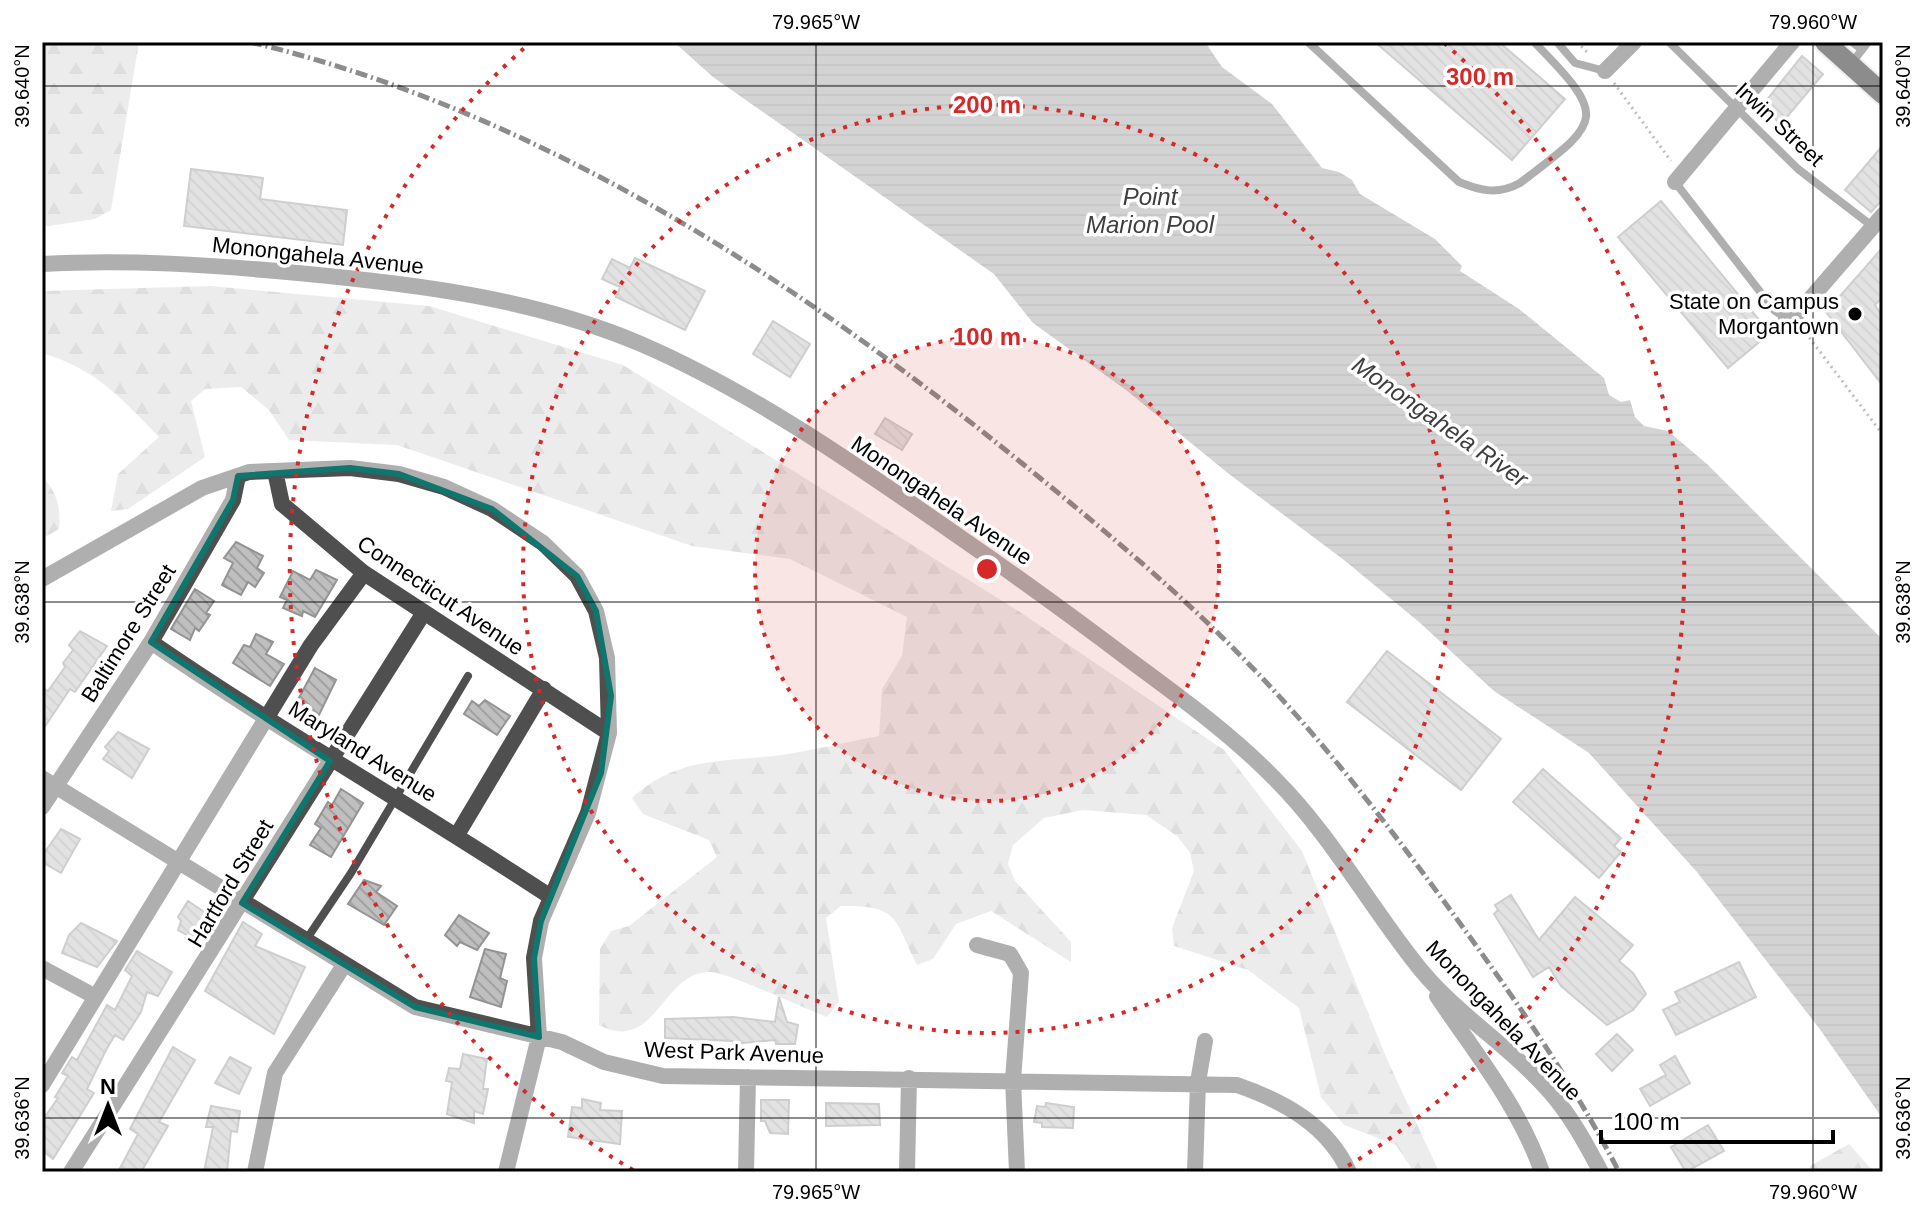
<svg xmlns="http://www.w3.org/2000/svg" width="1925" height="1214" viewBox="0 0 1925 1214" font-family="Helvetica,sans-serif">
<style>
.forest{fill:url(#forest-firs)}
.water{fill:url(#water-rules)}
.building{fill:url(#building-back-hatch);stroke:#939393;stroke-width:2}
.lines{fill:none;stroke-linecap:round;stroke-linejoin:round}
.primary-casing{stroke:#dbdbdb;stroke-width:24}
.path{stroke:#717171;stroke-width:3;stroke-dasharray:2 4;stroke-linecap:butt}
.lane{stroke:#4f4f4f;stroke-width:8}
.street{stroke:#4f4f4f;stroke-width:16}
.primary{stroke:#000;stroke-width:20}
.rail{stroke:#000;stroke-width:5;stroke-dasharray:12 4 2 4;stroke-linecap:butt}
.marked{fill:none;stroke:#0f766e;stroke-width:6;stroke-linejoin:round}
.ticks{fill:none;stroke:#000;stroke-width:2;stroke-opacity:0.45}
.ring{fill:none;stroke:#d62828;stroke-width:4;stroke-dasharray:4 8}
.poi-dot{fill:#000;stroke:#fff;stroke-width:3}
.labels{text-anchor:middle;stroke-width:7;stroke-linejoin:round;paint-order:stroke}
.street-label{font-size:22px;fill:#000;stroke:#fff}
.poi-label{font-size:22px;fill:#000;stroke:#fff;text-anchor:end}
.water-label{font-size:24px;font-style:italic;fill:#3e3e3e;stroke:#fff}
.centre{fill:#d62828;stroke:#fff;stroke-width:4}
.ring-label{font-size:24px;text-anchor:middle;font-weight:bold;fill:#d62828;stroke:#fff;stroke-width:7;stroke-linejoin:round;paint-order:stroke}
.neatline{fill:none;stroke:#000;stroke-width:3}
.ticks-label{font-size:20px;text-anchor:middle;fill:#000}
</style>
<defs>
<pattern id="forest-firs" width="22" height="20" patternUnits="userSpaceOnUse" patternTransform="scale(2)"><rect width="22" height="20" fill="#d6d6d6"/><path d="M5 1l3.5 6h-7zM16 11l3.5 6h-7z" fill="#b6b6b6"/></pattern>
<pattern id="water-rules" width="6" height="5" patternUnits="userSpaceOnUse" patternTransform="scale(2)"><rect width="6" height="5" fill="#9d9d9d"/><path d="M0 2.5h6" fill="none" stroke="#858585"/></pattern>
<pattern id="building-back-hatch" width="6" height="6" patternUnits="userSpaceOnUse" patternTransform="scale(2)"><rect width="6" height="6" fill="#bfbfbf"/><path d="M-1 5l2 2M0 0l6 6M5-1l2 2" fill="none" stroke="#a2a2a2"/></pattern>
</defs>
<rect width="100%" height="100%" fill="#fff"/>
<path class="forest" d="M42 42H139L111 210 95 219 42 227Z
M211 286 429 306 623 365 1020 612 1224 750 1302 851 1387 1059 1439 1172H1414L1396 1145 1344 1125 1321 1097 1299 1008 1248 970 1174 946 1172 928 1194 871 1190 853 1177 836 1146 815 1083 810 1044 818 1013 845 1008 864 1015 881 1071 942V962L991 911 956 924 933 959 917 965C893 916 899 906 841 906L826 918 839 1002 827 1017C805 1009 729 973 711 972 662 970 656 1055 599 1025L600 949 611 931 629 926 717 857 709 840 643 814 632 798C677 756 726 762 782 755 814 750 847 742 879 736L882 689 902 656 907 617 790 559 692 546 397 445 289 440 269 410 241 387 205 389 191 401 205 457 128 509 111 511 118 474 159 437C121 398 96 369 42 353V291Z
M42 476C57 493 61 506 59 529L42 539Z
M1849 1144 1874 1172H1810V1166Z"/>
<path class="water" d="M674 42H1205L1222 67 1272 104 1322 168 1339 172 1352 180 1360 194 1435 239 1462 266 1460 271 1519 309 1604 378 1609 395 1621 402 1630 400 1635 417 1644 426 1668 431 1707 464 1883 640V1119L1819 1028 1697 872 1589 753 1494 691 1419 622 1344 560 1229 474 1126 390 1033 323 994 274 713 77Z"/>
<path class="building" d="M1375 42H1499L1565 99 1512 160Z
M1802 56 1823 74 1781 124 1761 107Z
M1883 145V199L1871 212 1845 190Z
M191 169 263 178 260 199 347 210 343 245 184 226Z
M1661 201 1770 333 1728 368 1618 237Z
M1883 247V296L1875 305 1883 317V386L1826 312Z
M635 258 705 291 685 330 616 297 620 287 602 279 612 259 630 268Z
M773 321 810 344 790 377 753 354Z
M885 418 912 434 902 450 875 434Z
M236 542 263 556 257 568 264 573 255 587 248 582 241 595 222 585 233 563 224 558Z
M316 570 337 580 315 617 303 611 302 616 283 608 287 600 280 597 293 571 310 580Z
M195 589 214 601 206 613 210 615 199 631 195 628 190 640 171 629Z
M80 631 107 646 75 692 70 689 42 731V688L48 691 65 667 63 663 73 650 69 645Z
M256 634 273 642 266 654 284 664 270 686 233 663 244 645 250 647Z
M1387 651 1501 739 1461 790 1347 702Z
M315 668 336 680 318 717 295 705Z
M485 700 510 716 497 735 464 714 472 701 479 706Z
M118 732 149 749 132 778 103 759 109 751 105 747Z
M1543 769 1621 838 1614 846 1621 852 1599 878 1513 802Z
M341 789 363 803 331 857 310 845 321 828 315 824 328 802 332 805Z
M61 829 80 839 61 873 42 862V856Z
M364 880 381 886 376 892 397 906 384 925 348 904Z
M1511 895 1539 940 1575 897 1633 945 1619 961 1633 973 1646 994 1633 1010 1607 1025 1561 986 1549 967 1533 977 1494 914 1498 910 1495 905Z
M188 901 206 913 192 938 178 930 181 921 178 917Z
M459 915 489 933 477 950 460 942 457 946 445 935Z
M243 922 262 934 255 946 305 967 274 1034 205 991Z
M81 923 117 941 97 967 62 953 69 935Z
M485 949 506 954 500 978 507 981 501 1007 470 997Z
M137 951 172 972 158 996 147 992 141 1012 123 1040 115 1035 106 1050 87 1089 94 1093 53 1159 42 1150V1121L58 1098 55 1097 68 1076 62 1073 72 1057 77 1060 107 1005 115 1010 132 976 125 970Z
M1739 962 1756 997 1676 1035 1663 1010 1680 1002 1675 992Z
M779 997 787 1022 798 1025 795 1044H776L775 1040 733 1044V1041L665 1038V1019L733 1017 775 1022Z
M1617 1034 1633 1050 1612 1071 1596 1054Z
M173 1047 195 1060 159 1122 168 1126 141 1172H118L138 1134 130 1129Z
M463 1054 487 1059 483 1089H488L483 1114 474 1111V1123L447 1114 452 1082 446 1081 449 1068 460 1069Z
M1675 1056 1690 1083 1650 1106 1640 1089 1666 1075 1660 1065Z
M230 1057 251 1068 239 1094 215 1083Z
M582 1099 601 1103 600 1110 622 1111 620 1144 568 1137 572 1107 582 1108Z
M761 1100H789L788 1134 770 1133 765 1121H761Z
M826 1103 879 1104 880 1125 826 1126Z
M1046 1103 1074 1107 1073 1128 1042 1127V1123L1034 1122 1037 1106 1045 1107Z
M211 1106 240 1111 237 1132 231 1131 227 1172H204L213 1127H206Z
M1708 1125 1724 1151 1686 1172 1671 1147Z"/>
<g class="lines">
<defs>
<path id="primary" d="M1825 42 1883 94"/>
</defs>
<use href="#primary" class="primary-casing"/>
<path class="path" d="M1577 42 1589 54
M1614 83 1671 161
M1802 328 1883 435"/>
<path class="lane" d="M1308 42 1459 182C1481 191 1498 195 1520 183 1601 121 1610 119 1534 42
M1557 42 1575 63 1605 71
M1669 42 1798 169 1872 226
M1852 42 1862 50
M1851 64 1868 42
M1675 182 1775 311 1786 318
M306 940 351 873 468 676"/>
<path class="street" d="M1605 71 1634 42
M1675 182 1792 42
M42 264C128 259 213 265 298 273 415 284 533 298 641 344 768 399 884 485 997 563 1044 596 1090 630 1135 664 1184 700 1233 736 1275 779 1329 833 1366 900 1413 960 1451 1011 1508 1044 1550 1092 1571 1116 1586 1144 1601 1172
M1786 318 1798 313 1883 215
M275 471 282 504 364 573 609 733
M42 579 202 488 249 472 350 468 399 474 444 487 492 509 543 543 577 576 596 611 607 658 609 733 588 813 541 921 534 958 539 1037 506 1172
M151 642C282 732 419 810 551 897
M42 778 415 1007 562 1042 604 1062 663 1076 1237 1085C1283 1101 1328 1125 1349 1172
M42 807 151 642 233 500 238 476
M457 835 544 689
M977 945 1010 954 1021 973 1013 1080 1017 1172
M42 968 94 996
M1437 996C1475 1053 1519 1106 1542 1172
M42 1085 311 645 364 573
M71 1172 423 614
M255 1172 275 1073 344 965
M746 1172 748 1077
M907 1172 909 1078
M1195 1172 1198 1082 1205 1041"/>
<use href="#primary" class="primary"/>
<path class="rail" d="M250 42C541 112 800 282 1029 469 1100 527 1171 585 1235 650 1321 736 1396 835 1467 933 1522 1009 1576 1088 1619 1172"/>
</g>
<path d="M0 0H1925V1214H0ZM350 468 399 474 492 509 577 576 596 611 611 696 601 773 541 921 534 958 539 1037 415 1007 242 903 330 761 151 642 233 500 238 476Z" fill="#fff" fill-opacity=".55" fill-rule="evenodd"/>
<path class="marked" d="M350 468 399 474 492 509 577 576 596 611 611 696 601 773 541 921 534 958 539 1037 415 1007 242 903 330 761 151 642 233 500 238 476Z"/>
<path class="ticks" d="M816 42V1172M1813 42V1172M42 86H1883M42 602H1883M42 1118H1883"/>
<circle cx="987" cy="569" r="232" fill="#d62828" fill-opacity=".12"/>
<g class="ring">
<circle cx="987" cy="569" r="232"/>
<circle cx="987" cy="569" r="464"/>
<path d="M633 1170A697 697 0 0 1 530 43M1444 43A697 697 0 0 1 1341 1170"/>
</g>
<circle class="poi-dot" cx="1855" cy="314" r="8"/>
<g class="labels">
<g class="street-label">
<text transform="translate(1780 124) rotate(43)" y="8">Irwin Street</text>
<text transform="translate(318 255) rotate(6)" y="8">Monongahela Avenue</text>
<text transform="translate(942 500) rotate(34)" y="8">Monongahela Avenue</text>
<text transform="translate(441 595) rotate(34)" y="8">Connecticut Avenue</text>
<text transform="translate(128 633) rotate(-58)" y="8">Baltimore Street</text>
<text transform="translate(363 751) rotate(32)" y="8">Maryland Avenue</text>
<text transform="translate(230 883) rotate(-59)" y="8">Hartford Street</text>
<text transform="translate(1504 1020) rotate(46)" y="8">Monongahela Avenue</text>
<text transform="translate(734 1052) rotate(2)" y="8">West Park Avenue</text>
</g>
<g class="poi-label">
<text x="1839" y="309">State on Campus<tspan x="1839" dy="25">Morgantown</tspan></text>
</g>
<g class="water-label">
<text x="1150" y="205">Point<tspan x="1150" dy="28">Marion Pool</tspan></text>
<text transform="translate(1440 422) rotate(35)" y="8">Monongahela River</text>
</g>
</g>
<circle cx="987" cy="569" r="12" class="centre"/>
<g class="ring-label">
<text x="1480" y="85">300 m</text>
<text x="987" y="113">200 m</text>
<text x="987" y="345">100 m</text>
</g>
<rect width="1925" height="1214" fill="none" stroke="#ffffff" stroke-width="88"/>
<g transform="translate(108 1106)" stroke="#ffffff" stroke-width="6" paint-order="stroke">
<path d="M0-6L14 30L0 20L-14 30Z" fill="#000000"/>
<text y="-12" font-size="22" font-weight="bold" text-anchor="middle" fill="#000000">N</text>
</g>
<path d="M1601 1130v12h232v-12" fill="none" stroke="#000000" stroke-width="4"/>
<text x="1613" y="1130" font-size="24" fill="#000000" stroke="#ffffff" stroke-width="6" paint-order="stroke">100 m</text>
<rect x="44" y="44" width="1837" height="1126" class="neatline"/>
<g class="ticks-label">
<text x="816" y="29">79.965°W</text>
<text x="1813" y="29">79.960°W</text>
<text transform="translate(22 86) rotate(-90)" y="7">39.640°N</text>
<text transform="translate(1903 86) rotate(-90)" y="7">39.640°N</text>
<text transform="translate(22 602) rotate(-90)" y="7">39.638°N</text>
<text transform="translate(1903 602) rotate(-90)" y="7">39.638°N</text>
<text transform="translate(22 1118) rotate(-90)" y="7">39.636°N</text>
<text transform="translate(1903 1118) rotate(-90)" y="7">39.636°N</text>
<text x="816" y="1199">79.965°W</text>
<text x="1813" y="1199">79.960°W</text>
</g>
</svg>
